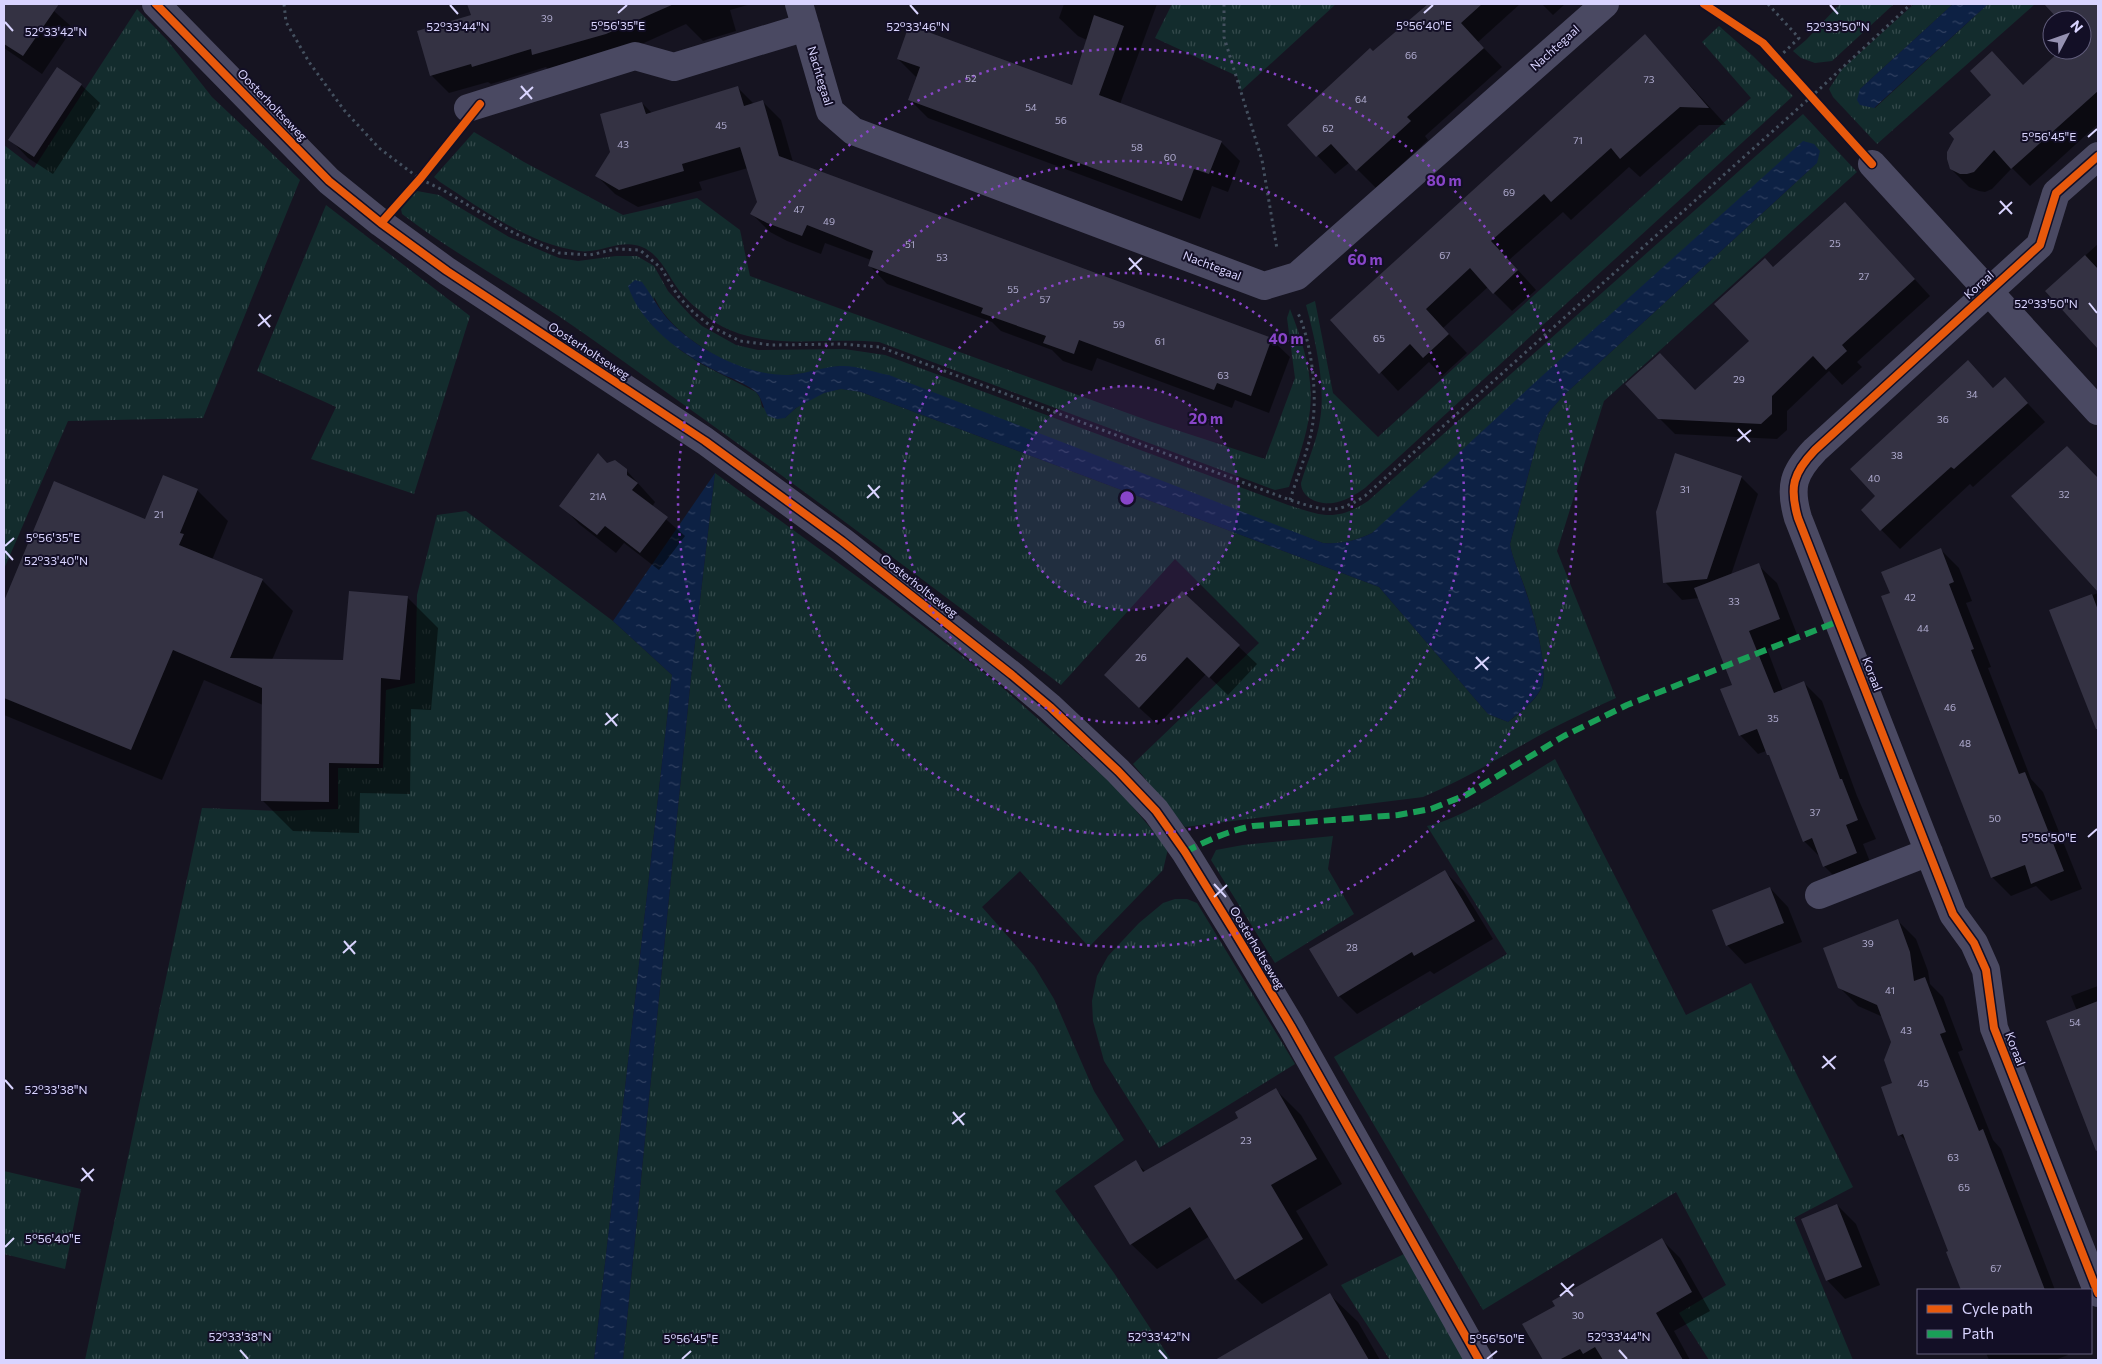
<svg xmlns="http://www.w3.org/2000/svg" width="2102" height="1364" viewBox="0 0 2102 1364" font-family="Commissioner,sans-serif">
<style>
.grass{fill:url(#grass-tufts);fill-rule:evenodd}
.water{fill:url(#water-ripples)}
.shadow{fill:#0007}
.building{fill:#343243}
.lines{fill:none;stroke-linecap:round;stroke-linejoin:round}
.path{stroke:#44505f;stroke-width:3;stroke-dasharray:2.5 4;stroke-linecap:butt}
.minor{stroke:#4a4962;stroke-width:28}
.quiet{stroke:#1a9f57;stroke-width:6;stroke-dasharray:12 6;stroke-linecap:butt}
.cycleway-casing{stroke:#130f26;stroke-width:11}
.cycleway{stroke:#e8590c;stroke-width:8}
.ticks{fill:none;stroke:#d9d4ff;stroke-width:2}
.ring{fill:none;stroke:#8945c9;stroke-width:2.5;stroke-dasharray:2.5 5}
.labels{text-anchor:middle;stroke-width:4;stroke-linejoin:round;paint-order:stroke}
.number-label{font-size:10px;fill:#b0acd0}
.street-label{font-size:12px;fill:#d9d4ff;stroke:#130f26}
.ticks-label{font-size:12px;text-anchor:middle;fill:#d9d4ff;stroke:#130f26;stroke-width:4;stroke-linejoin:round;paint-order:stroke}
.centre{fill:#8945c9;stroke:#130f26;stroke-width:2.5}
.ring-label{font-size:15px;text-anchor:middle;font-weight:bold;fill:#8945c9;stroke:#130f26;stroke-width:4;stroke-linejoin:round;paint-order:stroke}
</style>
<defs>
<pattern id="grass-tufts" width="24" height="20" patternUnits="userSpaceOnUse" patternTransform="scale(1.25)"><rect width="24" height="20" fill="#132c2d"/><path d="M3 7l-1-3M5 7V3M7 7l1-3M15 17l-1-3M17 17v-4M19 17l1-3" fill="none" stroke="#354a4c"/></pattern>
<pattern id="water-ripples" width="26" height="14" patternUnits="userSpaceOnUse" patternTransform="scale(1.25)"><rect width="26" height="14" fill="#0d2144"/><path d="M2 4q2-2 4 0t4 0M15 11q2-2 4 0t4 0" fill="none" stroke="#304060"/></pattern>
</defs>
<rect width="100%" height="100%" fill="#161421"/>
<path class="grass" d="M1172 4H1336L1241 91 1237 76 1155 38Z
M1840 4H1894L1832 61 1815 63 1801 58 1793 51 1806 40Z
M1914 4H1953L1860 89 1875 108 1988 4H2035L1877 144 1833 97 1829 89 1842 69Z
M137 9 167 40 212 97 300 180 203 418 68 421 4 569V145L34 168Z
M1719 26 1753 56 1793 96 1365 488C1357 494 1343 502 1333 503 1319 505 1301 498 1301 483 1307 462 1317 441 1320 420 1326 385 1315 339 1306 305L1315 301 1333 393 1378 437 1751 98 1702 42Z
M1803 114 1857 172 1604 401 1557 551 1616 698C1585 712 1555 726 1526 743 1492 762 1459 782 1423 797L1185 827 1133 764 1259 643 1175 559 1061 685C903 563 742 445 579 330 521 289 458 257 402 214L401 209 417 191 439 195 509 237 559 258 578 261 616 256H637L654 266 668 291 692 317 702 326 736 345 758 350 844 349 885 355 1288 505C1322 516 1336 522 1368 501ZM1817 163 1563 396 1549 412 1539 434 1510 544C1513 562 1521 575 1526 591 1533 611 1550 672 1541 689 1534 703 1519 713 1508 722L1488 714 1379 587 861 392C854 391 847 389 841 389 820 391 799 404 785 418L762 407 760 398 756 392 701 364 680 350 650 323 654 297C658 304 661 311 666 316 686 341 732 369 764 374 788 378 815 372 839 366L1323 543C1342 544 1355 541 1372 533Z
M474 132 524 162 623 215 697 198 740 230 750 276 1152 422 1265 459 1295 378 1287 318 1290 309C1302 340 1314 376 1310 410 1307 436 1297 462 1289 487L1275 490 879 342C818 336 750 356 700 311 694 306 688 301 683 295 669 280 663 256 642 247 621 238 600 254 579 251 528 244 482 209 440 182L434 177Z
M326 205 470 316 414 494 311 459 336 407 257 371Z
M715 473 892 602 996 682 1117 788 1168 849 1163 870 1089 947 1020 871 982 907 1034 966 1054 999 1094 1091 1124 1140 1055 1191 1114 1273 1171 1360H623L691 677Z
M466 511 613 621 672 675 594 1360H85L202 808 280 811 338 809V768H383L386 690 415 683 417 595 437 515Z
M1555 759 1686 1015 1751 983 1853 1187 1794 1218 1853 1360H1709L1679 1313 1726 1285 1676 1192 1483 1310 1334 1057 1507 954 1427 826C1463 819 1522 779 1555 759Z
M1333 836 1328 869 1354 914 1275 963 1211 860 1216 850 1243 845Z
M1175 899H1187L1197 903 1295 1064 1159 1148 1104 1061 1093 1021 1092 1001 1097 976 1108 956 1139 923 1163 903Z
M4 1171 81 1189 65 1269 4 1254Z
M1404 1254 1464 1360H1390L1341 1285Z"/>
<path class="water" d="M1953 4H1988L1874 108 1860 105 1857 100 1860 89Z
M1803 141 1814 144 1820 151 1817 163 1563 396 1549 412 1539 434 1510 544C1513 562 1521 575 1526 592 1533 611 1550 672 1541 689 1533 703 1519 713 1508 722L1488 714 1379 587 861 392 841 389 824 393 796 408 785 418 777 419 768 416C763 408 762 398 756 392 746 383 729 378 718 372 681 354 641 325 628 286L635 280 642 282C650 293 657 306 666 317 694 349 748 377 791 375 807 373 824 367 840 366 856 365 873 372 889 375L1323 543C1342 544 1355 541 1372 533L1542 376Z
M715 473 691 677 623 1360H594L672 675 613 621Z"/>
<path class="shadow" d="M4 4H46L73 28 42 74 4 48Z
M469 4H512L516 18 564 4H751L730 10 736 31 703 41 686 24 624 52 551 72 546 67 491 84 488 82 449 93 431 75 472 16Z
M1064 4H1157L1120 104 1221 142 1240 161 1228 192 1212 186 1200 219 928 118 910 100 916 77 898 59 1072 87 1087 40 1078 36 1059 18Z
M1429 4H1520L1478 42 1502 67 1425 136 1428 140 1376 188 1350 162 1335 174 1288 125Z
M1542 4H1565L1553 15Z
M2065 4H2098V124L2030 186 2012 168 1992 189 1985 192 1979 191 1969 187 1951 169 2024 86 2063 50H2082V20H2061L2055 13Z
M1645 36 1726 125H1699L1640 177 1629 167 1571 220 1563 212 1509 260 1536 290 1512 311 1488 287 1443 328 1467 353 1442 376 1429 362 1398 391 1332 320Z
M81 85 100 103 53 174 28 158 10 139Z
M738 88 754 104 763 102 781 120 793 162 1271 339 1290 357 1269 413 1235 400 1232 408 1097 358 1092 371 1063 361 1052 350 1001 331 992 322 887 284 869 265 871 260 825 243 821 254 787 241 770 232 752 214 759 202 748 168 699 182 702 190 638 207 615 194 597 176 642 103 652 113Z
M1860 219 1930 296 1857 362 1862 367 1842 385 1829 371 1787 411V430L1777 439 1675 434 1659 418 1695 391 1750 341 1774 268Z
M2098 244V347L2046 291Z
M1968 362 1994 389 2005 379 2045 422 1973 487 1970 484 1900 549 1862 510 1877 496Z
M607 464 626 470 655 502 652 507 685 536 659 570 624 543 616 553 579 524 561 505Z
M2085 466 2098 480V590L2013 496Z
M1741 477 1758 494 1731 575 1758 565 1777 583 1798 637 1767 649 1783 691 1804 683 1822 701 1857 796 1876 839 1863 844 1874 872 1842 884 1824 866 1821 858 1804 841 1772 758 1766 751 1758 754 1740 735 1733 685 1699 598 1682 600 1665 582Z
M55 482 146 521 197 490 228 521 212 560 262 580 293 611 272 660 344 661 407 597 438 628 431 710 411 709 410 794 360 793 359 833 293 831 262 800 263 705 204 680 162 780 4 715V604Z
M1941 550 1959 568 1972 601 1966 603 1991 667 1988 668 2031 779 2043 792 2082 889 2051 901 2036 886 2011 896 1992 877 1891 593Z
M1182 593 1257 664 1228 695 1206 674 1158 725 1124 694Z
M2098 593V725L2093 720 2051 611Z
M1445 872 1463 890 1493 939 1434 974 1430 971 1357 1014 1339 996Z
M1770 888 1788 907 1802 942 1745 964 1727 945Z
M1898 921 1916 939 1928 971 1930 984 1943 997 1963 1050 1958 1052 1993 1140 2001 1149 2055 1290H1963L1909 1144 1900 1135 1894 1083 1893 1042 1883 1017 1858 1006 1839 987Z
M2098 986V1153L2048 1022 2077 1011 2071 996Z
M1276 1090 1301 1115 1342 1184 1296 1211 1328 1265 1262 1304 1236 1279 1210 1236 1157 1269 1131 1244 1135 1162 1146 1172 1239 1118Z
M1837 1205 1856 1224 1880 1285 1845 1299 1827 1280Z
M1662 1240 1680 1258 1710 1311 1674 1331 1690 1360H1544L1524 1325 1557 1306Z
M1330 1295 1358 1322 1380 1360H1218Z
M1986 1353H2067L2068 1355 2055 1360H1989Z"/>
<path class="building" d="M4 4H59L23 56 4 44Z
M467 4H674L606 34 532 55 531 49 472 67 471 64 430 76 417 31 471 15Z
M1428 4H1482L1461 23 1484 48 1407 117 1411 121 1356 171 1331 144 1316 157 1287 125 1370 48 1373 51Z
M2044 4H2098V91L2011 169 1994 150 1974 172 1967 174H1960L1950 169 1947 159V152L1954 139 1949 133 1991 95 1970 71 1992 51 2023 85 2061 50H2082V20H2059Z
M1094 15 1124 26 1099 95 1222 141 1209 174 1194 169 1182 201 908 100 920 67 897 59 909 25 1072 85Z
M1645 34 1709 108 1680 107 1620 159 1611 148 1551 202 1544 194 1491 241 1518 270 1493 294 1470 268 1426 309 1449 334 1423 358 1410 344 1379 374 1330 320Z
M57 67 82 84 34 157 8 140Z
M738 86 744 106 763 100 779 156 1272 338 1251 396 1217 383 1214 390 1079 340 1074 354 1043 343 1046 336 981 313 983 308 868 266 873 251 807 225 802 236 767 223 750 214 757 202 740 147 682 164 684 171 619 190 595 176 610 152 600 114 642 102 646 114Z
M1845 202 1915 279 1842 345 1847 351 1826 370 1813 356 1772 396V414L1761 424 1658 419 1625 384 1660 353 1695 390 1749 341 1714 304 1765 258 1773 267Z
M2085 255 2098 269V349L2045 291Z
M1968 360 1993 388 2005 377 2028 403 1954 469 1951 467 1880 531 1861 510 1875 496 1850 469Z
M2067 446 2098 478V592L2011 496Z
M598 453 607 463 615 460 627 469V475L638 483 632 490 668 517 640 553 605 526 597 535 559 506Z
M1675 453 1742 476 1707 579 1663 583 1656 512Z
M163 475 198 489 180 533 184 534 179 545 263 579 230 658 343 660 349 591 408 596 400 680 381 678 379 764 329 763V802L261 801 262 688 173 650 131 750 4 698V601L54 481 145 519Z
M1941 548 1954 582 1949 584 1974 649 1971 650 2019 774 2025 772 2064 871 2031 884 2025 865 1991 878 1881 596 1890 593 1881 572Z
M1759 563 1780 619 1749 631 1774 693 1804 681 1840 779H1842L1858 820 1846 825 1857 853 1823 867 1812 838 1803 842 1769 755H1767L1757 729 1739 736 1720 689 1732 685 1694 588Z
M1182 591 1240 645 1209 678 1187 657 1139 708 1104 675Z
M2092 594 2098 610V729H2096L2049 610Z
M1445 870 1475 921 1414 956 1412 952 1338 997 1309 949Z
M1770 887 1784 923 1726 946 1712 910Z
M1898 919 1910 952 1914 981 1925 977 1946 1032 1940 1034 1979 1131 1983 1129 2045 1290H1961L1946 1252 1948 1251 1903 1134 1898 1136 1881 1087 1892 1083 1884 1060 1891 1042 1877 1005 1838 988 1823 948Z
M2098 1001V1150L2096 1151 2046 1021Z
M1276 1088 1317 1159 1271 1185 1303 1239 1235 1280 1190 1207 1130 1245 1094 1186 1136 1160 1143 1172 1238 1118 1235 1112Z
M1837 1204 1862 1267 1826 1281 1801 1219Z
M1662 1238 1692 1292 1656 1313 1683 1360H1603L1595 1347 1583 1354 1580 1349 1559 1360H1543L1522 1324 1555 1306 1552 1301Z
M1330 1293 1369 1360H1215Z"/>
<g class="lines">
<path class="path" d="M284 4 286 22 309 62 344 110 379 148 420 179 443 190 514 233 559 253 590 255 616 249 640 250 661 268 678 296 694 313 712 327 740 341 771 345 842 344 880 347 1290 500C1323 510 1334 516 1365 496L1812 96 1911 4
M1224 4V37L1262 160 1277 249
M1768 4 1799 38 1777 59
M1290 500C1297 477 1311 444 1313 421 1317 389 1311 340 1297 311"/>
<path class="minor" d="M156 4 329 181 381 223 447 271 705 441 842 541 1012 675 1050 707 1118 771 1156 811 1185 852 1235 933 1291 1026 1479 1360
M799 4 830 111 853 131 1264 286 1297 276 1605 4
M468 108 635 56 674 67 806 27
M2098 156 2056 193 2040 245 1815 450C1793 473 1789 487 1798 518L1953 914 1974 943 1986 970 1994 1028 2098 1293
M1872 164 2098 411
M1819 895 1929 852"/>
<path class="quiet" d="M1185 852C1208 840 1228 831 1253 826L1398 815 1431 809 1466 795 1564 736 1627 705 1839 621"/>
<defs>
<path id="cycleway" d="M156 4 329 181 381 223 447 271 705 441 842 541 1012 675 1050 707 1118 771 1156 811 1185 852 1235 933 1291 1026 1479 1360
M1704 4 1763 43 1872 164
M2098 156 2056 193 2040 245 1815 450C1793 473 1789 487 1798 518L1953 914 1974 943 1986 970 1994 1028 2098 1293
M381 223 420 179 480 104"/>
</defs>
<use href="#cycleway" class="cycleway-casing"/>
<use href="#cycleway" class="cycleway"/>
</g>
<path class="ticks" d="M450 5 458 14M910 5 918 14M1830 5 1838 14M618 13 627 5M1424 13 1433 5M5 22 13 31M521 86 532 99M520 99 533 87M2088 137 2097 129M2000 201 2012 214M1999 214 2012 202M1129 258 1141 271M1129 270 1142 258M2089 303 2097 313M259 314 270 327M258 326 271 315M1738 429 1750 442M1737 441 1751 430M868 485 879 498M867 498 880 486M5 546 14 538M5 551 13 560M1476 657 1488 670M1475 669 1489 657M606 713 617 726M605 725 618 714M2088 837 2097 829M1214 884 1226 897M1214 897 1227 885M344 941 355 954M343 953 356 941M1823 1056 1835 1069M1822 1068 1836 1056M5 1080 13 1089M953 1112 964 1125M952 1124 965 1113M82 1168 93 1181M81 1181 94 1169M5 1247 14 1238M1561 1283 1573 1296M1560 1296 1574 1284M240 1350 248 1359M1159 1350 1167 1359M1619 1350 1627 1359M682 1359 691 1351M1487 1359 1497 1351"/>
<circle cx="1127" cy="498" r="112" fill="#8945c9" fill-opacity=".12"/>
<g class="ring">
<circle cx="1127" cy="498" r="112"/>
<circle cx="1127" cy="498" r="225"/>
<circle cx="1127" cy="498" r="337"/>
<circle cx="1127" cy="498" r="449"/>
</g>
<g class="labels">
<g class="number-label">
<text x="547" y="22">39</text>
<text x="1411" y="59">66</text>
<text x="971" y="82">52</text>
<text x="1649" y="83">73</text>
<text x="1361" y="103">64</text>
<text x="1031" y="111">54</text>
<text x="1061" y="124">56</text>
<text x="721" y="129">45</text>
<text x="1328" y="132">62</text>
<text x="1578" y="144">71</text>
<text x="623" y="148">43</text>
<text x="1137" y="151">58</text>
<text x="1170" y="161">60</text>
<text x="1509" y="196">69</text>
<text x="799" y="213">47</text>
<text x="829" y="225">49</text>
<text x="1835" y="247">25</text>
<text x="910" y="248">51</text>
<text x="1445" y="259">67</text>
<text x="942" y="261">53</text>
<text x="1864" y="280">27</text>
<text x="1013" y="293">55</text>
<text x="1045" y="303">57</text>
<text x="1119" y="328">59</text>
<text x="1379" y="342">65</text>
<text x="1160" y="345">61</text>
<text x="1223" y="379">63</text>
<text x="1739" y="383">29</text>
<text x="1972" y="398">34</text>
<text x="1943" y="423">36</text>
<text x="1897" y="459">38</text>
<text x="1874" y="482">40</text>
<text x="1685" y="493">31</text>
<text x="2064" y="498">32</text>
<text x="598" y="500">21A</text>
<text x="159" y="518">21</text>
<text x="1910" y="601">42</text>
<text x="1734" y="605">33</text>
<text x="1923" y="632">44</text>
<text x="1141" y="661">26</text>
<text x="1950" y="711">46</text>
<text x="1773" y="722">35</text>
<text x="1965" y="747">48</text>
<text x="1815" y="816">37</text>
<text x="1995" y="822">50</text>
<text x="1868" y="947">39</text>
<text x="1352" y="951">28</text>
<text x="1890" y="994">41</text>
<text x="2075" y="1026">54</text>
<text x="1906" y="1034">43</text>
<text x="1923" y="1087">45</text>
<text x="1246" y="1144">23</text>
<text x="1953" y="1161">63</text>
<text x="1964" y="1191">65</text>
<text x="1996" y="1272">67</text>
<text x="1578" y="1319">30</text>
</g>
<g class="street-label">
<text transform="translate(1555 48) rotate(-42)" y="4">Nachtegaal</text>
<text transform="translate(820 76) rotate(73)" y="4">Nachtegaal</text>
<text transform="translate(272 105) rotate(46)" y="4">Oosterholtseweg</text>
<text transform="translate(1212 266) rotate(21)" y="4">Nachtegaal</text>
<text transform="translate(1979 285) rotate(-42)" y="4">Koraal</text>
<text transform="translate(589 351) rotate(33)" y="4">Oosterholtseweg</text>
<text transform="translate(919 586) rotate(38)" y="4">Oosterholtseweg</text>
<text transform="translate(1872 674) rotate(69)" y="4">Koraal</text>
<text transform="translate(1257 948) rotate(59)" y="4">Oosterholtseweg</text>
<text transform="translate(2015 1049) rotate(69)" y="4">Koraal</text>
</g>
</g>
<g class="ticks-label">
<text x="618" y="30">5°56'35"E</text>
<text x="1424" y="30">5°56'40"E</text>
<text x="458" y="31">52°33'44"N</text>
<text x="918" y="31">52°33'46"N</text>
<text x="1838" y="31">52°33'50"N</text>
<text x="56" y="36">52°33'42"N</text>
<text x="2049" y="141">5°56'45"E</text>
<text x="2046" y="308">52°33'50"N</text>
<text x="53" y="542">5°56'35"E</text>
<text x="56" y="565">52°33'40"N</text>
<text x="2049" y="842">5°56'50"E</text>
<text x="56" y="1094">52°33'38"N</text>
<text x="53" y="1243">5°56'40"E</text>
<text x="240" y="1341">52°33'38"N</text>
<text x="1159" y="1341">52°33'42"N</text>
<text x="1619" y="1341">52°33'44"N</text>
<text x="691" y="1343">5°56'45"E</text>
<text x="1497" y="1343">5°56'50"E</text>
</g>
<circle cx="1127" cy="498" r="8" class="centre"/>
<g class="ring-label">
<text x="1444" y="186">80 m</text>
<text x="1365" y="265">60 m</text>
<text x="1286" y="344">40 m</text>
<text x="1206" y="424">20 m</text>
</g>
<rect width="2102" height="1364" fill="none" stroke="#d9d4ff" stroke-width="10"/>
<rect x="1917" y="1289" width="175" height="65" fill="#130f26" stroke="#625e7d"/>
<rect x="1927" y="1305" width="25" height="8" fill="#e8590c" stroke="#625e7d"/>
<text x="1962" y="1314" font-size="15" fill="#d9d4ff">Cycle path</text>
<rect x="1927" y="1330" width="25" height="8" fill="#1a9f57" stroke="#625e7d"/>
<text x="1962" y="1339" font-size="15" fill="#d9d4ff">Path</text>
<g transform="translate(2067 35) rotate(49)"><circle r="24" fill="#130f26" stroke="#625e7d"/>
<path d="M0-4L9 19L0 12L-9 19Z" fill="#9591b1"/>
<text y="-8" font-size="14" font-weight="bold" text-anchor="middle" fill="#d9d4ff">N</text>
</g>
</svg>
